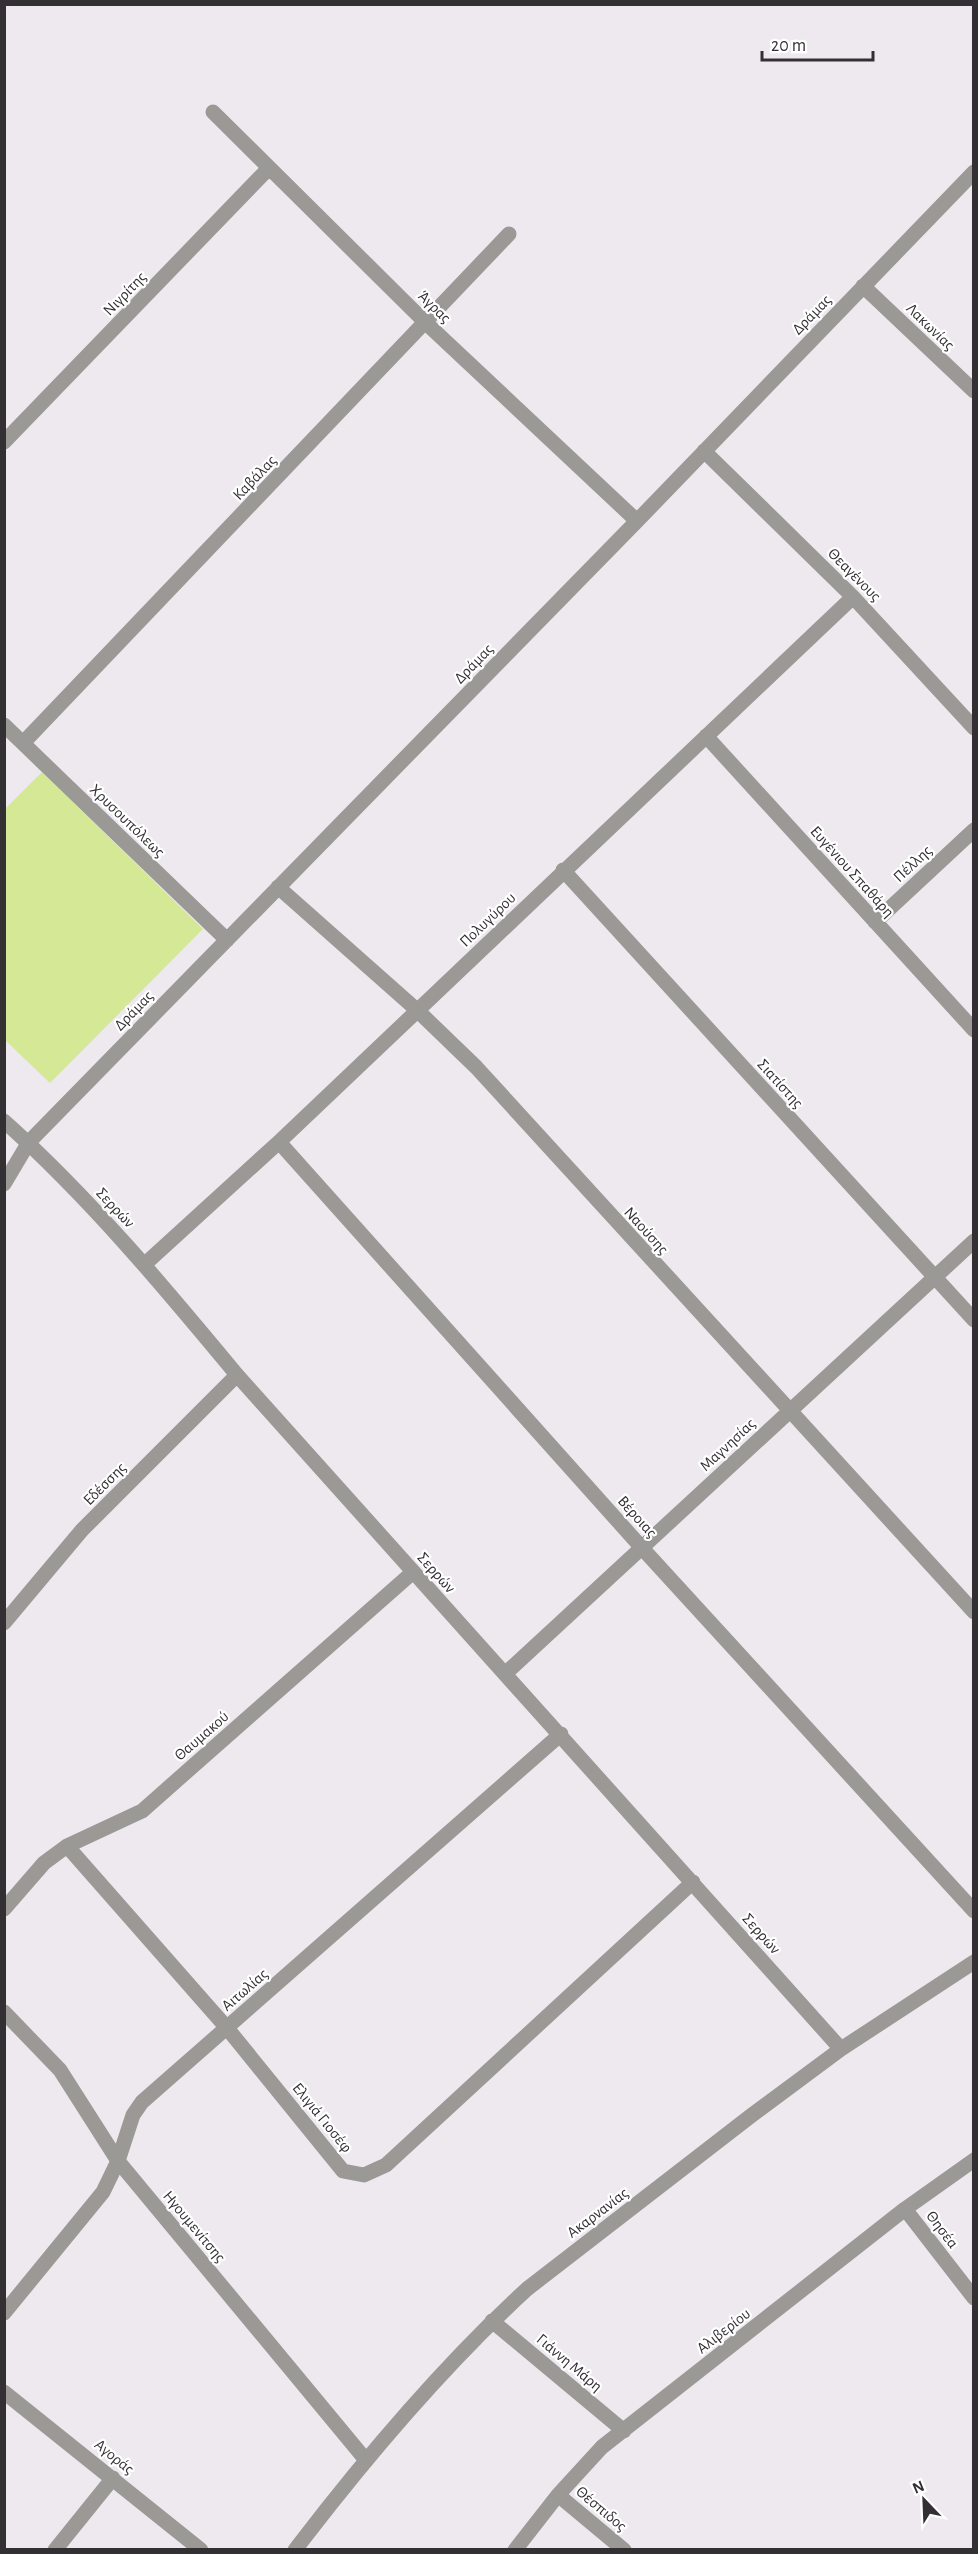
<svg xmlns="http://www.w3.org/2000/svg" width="978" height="2554" viewBox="0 0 978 2554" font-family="'Alegreya Sans',sans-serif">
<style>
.green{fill:#d5e896}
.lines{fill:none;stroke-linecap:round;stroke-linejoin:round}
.minor{stroke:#9a9996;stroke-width:15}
.labels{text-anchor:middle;stroke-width:4.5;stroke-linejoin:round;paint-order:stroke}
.street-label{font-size:16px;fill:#323033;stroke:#fff}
</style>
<rect width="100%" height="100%" fill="#eee9ef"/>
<path class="green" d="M42 772 203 929 50 1083 5 1040 4 810Z"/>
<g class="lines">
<path class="minor" d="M213 112 426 323 637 521
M863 286 974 391
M4 442 268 169
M704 451 853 597 974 728
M4 725 227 940
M706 736 974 1030
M23 743 509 234
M563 870 974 1320
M278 887 418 1011 476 1067 974 1612
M875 922 974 830
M4 1121C90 1198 164 1287 237 1375L841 2049
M279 1142 642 1548 974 1911
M4 1184 29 1142 637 521 974 172
M145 1264 279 1142 853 597
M4 1623 82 1530 237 1375
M506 1673 974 1241
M67 1846 227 2028 343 2171 364 2175 386 2165 693 1882
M4 1909 44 1863 67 1846 142 1811 413 1572
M4 2012 60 2070 118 2161 365 2459
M905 2209 974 2298
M4 2313 103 2192 118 2161 133 2115 142 2102 561 1734
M492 2321 624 2431
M4 2392 201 2550
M558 2495 624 2550
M55 2550 113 2478
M295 2550C366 2457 441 2368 527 2289L752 2115 841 2049 974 1962
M515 2550 558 2495 602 2447 905 2209 974 2160"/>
</g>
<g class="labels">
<g class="street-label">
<text transform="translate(124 293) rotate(-46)" y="6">Νιγρίτης</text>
<text transform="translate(435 306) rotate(44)" y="6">Άγρας</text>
<text transform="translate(811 314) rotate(-46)" y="6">Δράμας</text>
<text transform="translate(931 326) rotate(44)" y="6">Λακωνίας</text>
<text transform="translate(254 477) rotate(-46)" y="6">Καβάλας</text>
<text transform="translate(855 574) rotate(45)" y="6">Θεαγένους</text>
<text transform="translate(473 663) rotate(-46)" y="6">Δράμας</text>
<text transform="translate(128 820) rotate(44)" y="6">Χρυσουπόλεως</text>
<text transform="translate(912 863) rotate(-43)" y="6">Πέλλης</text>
<text transform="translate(853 871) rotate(48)" y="6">Ευγένιου Σπαθάρη</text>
<text transform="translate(487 919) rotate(-44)" y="6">Πολυγύρου</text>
<text transform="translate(133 1010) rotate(-46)" y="6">Δράμας</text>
<text transform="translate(781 1083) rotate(48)" y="6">Σιατίστης</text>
<text transform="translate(116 1207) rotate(47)" y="6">Σερρών</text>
<text transform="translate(647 1230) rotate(48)" y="6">Ναούσης</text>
<text transform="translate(727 1444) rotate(-43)" y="6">Μαγνησίας</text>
<text transform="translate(104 1483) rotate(-45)" y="6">Εδέσσης</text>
<text transform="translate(638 1516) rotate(48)" y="6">Βέροιας</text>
<text transform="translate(437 1572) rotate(48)" y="6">Σερρών</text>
<text transform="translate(201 1735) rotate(-41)" y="6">Θαυμακού</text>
<text transform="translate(762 1933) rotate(48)" y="6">Σερρών</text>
<text transform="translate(244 1989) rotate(-41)" y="6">Αιτωλίας</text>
<text transform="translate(323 2117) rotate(51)" y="6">Ελιγιά Γιοσέφ</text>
<text transform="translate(597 2212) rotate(-37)" y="6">Ακαρνανίας</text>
<text transform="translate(195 2226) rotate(50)" y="6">Ηγουμενίτσης</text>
<text transform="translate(943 2229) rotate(53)" y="6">Θησέα</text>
<text transform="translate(723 2330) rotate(-38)" y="6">Αλιβερίου</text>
<text transform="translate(570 2362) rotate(40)" y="6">Γιάννη Μάρη</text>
<text transform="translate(115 2456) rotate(39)" y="6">Αγοράς</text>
<text transform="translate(602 2508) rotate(40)" y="6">Θέσπιδος</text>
</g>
</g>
<rect width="978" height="2554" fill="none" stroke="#323033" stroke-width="12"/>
<g transform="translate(924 2500) rotate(337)" stroke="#ffffff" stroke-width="4.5" paint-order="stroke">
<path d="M0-4.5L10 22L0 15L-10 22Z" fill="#323033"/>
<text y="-9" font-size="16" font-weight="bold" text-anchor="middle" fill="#323033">N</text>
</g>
<path d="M762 51v9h111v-9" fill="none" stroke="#323033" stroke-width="3"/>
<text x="771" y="51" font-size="18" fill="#323033" stroke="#ffffff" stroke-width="4.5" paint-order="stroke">20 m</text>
</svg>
